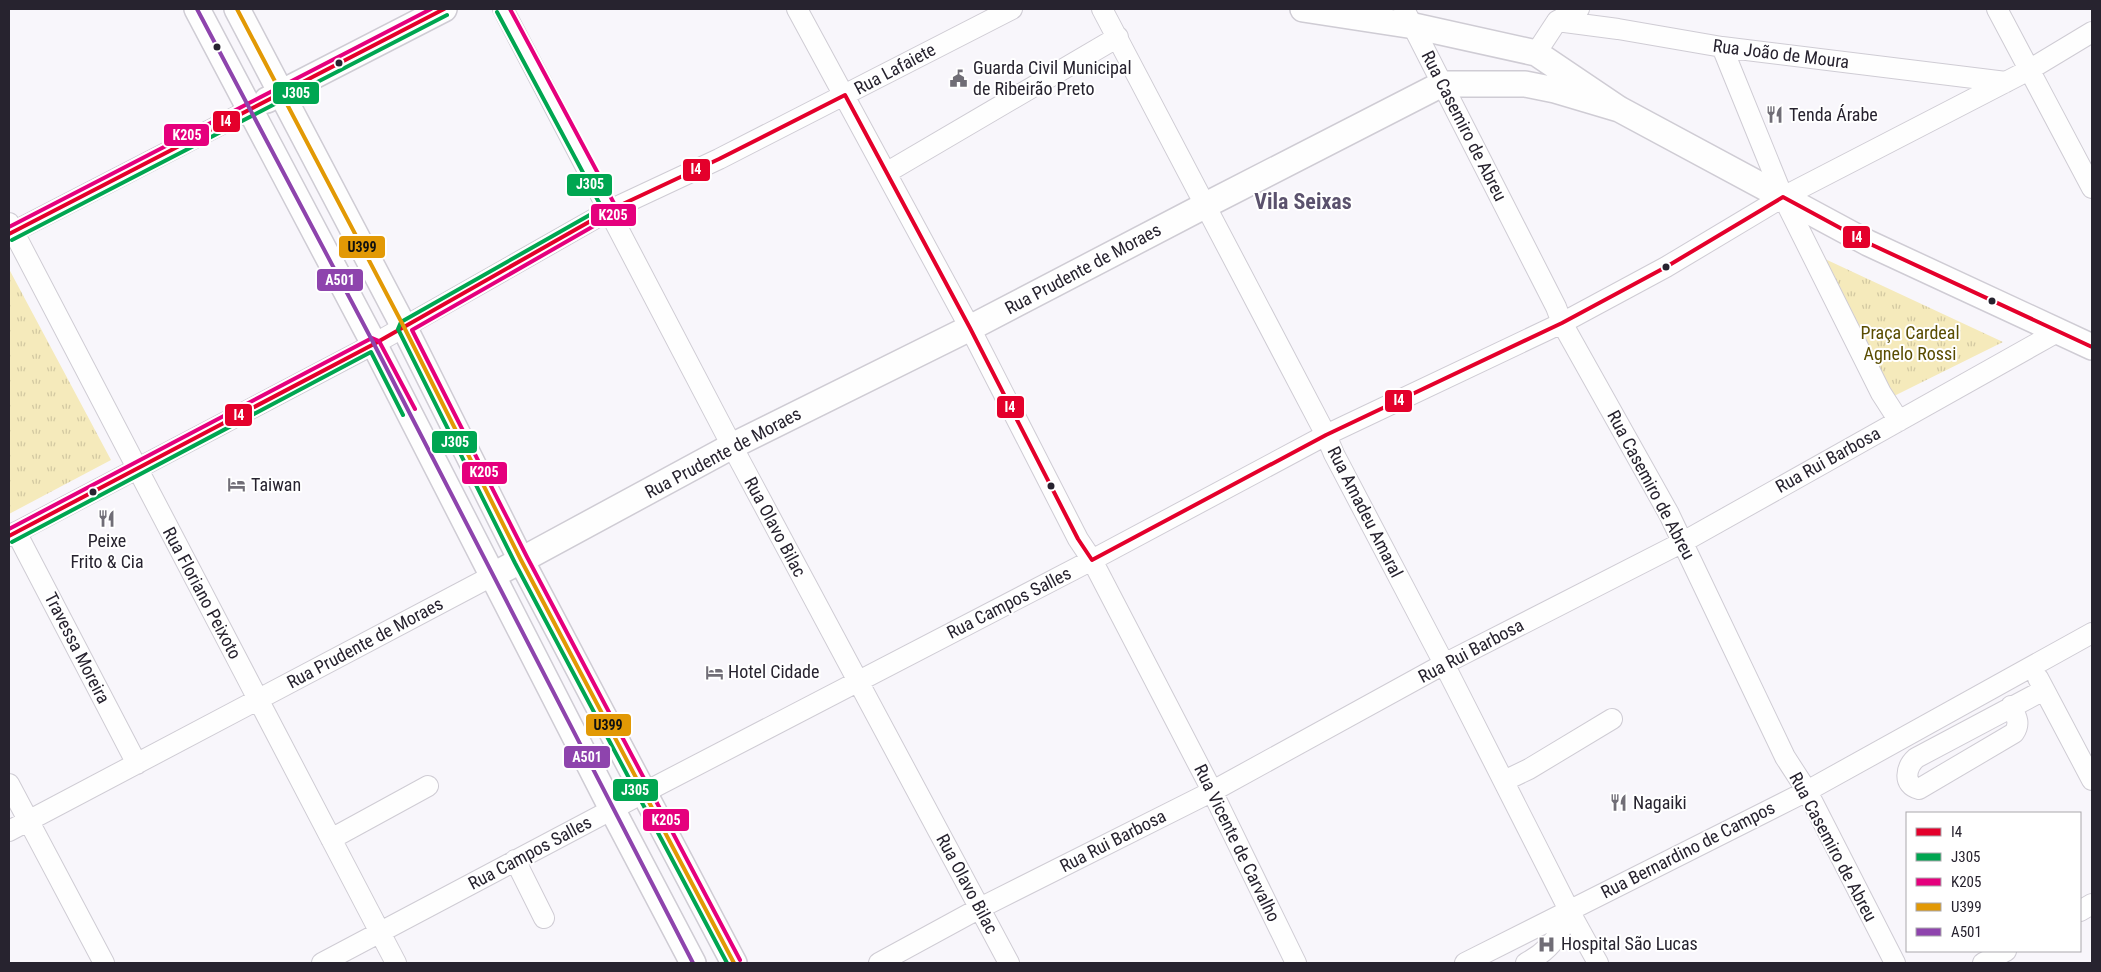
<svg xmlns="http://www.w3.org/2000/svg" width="2101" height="972" viewBox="0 0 2101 972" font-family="'Roboto Condensed',sans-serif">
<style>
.grass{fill:url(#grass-tufts)}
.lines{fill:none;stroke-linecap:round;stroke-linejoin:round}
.minor-casing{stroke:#cfccd4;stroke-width:22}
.major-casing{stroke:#cfccd4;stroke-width:28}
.minor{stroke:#fefefe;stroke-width:20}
.major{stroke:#fefefe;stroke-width:25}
.bus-1-casing{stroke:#fff;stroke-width:8}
.bus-2-casing{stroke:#fff;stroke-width:8}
.bus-3-casing{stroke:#fff;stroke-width:8}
.bus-4-casing{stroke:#fff;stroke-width:8}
.bus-5-casing{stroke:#fff;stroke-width:8}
.bus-1{stroke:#e4002b;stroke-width:4}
.bus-2{stroke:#00a651;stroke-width:4}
.bus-3{stroke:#e5007d;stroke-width:4}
.bus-4{stroke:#e29905;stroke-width:4}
.bus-5{stroke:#8e44ad;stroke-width:4}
.bus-dot{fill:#27232f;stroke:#fff;stroke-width:2}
.labels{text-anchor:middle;stroke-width:4;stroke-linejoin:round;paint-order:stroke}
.street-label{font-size:18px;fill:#27232f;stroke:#fff}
.poi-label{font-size:18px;fill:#27232f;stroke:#fff;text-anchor:start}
.park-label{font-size:18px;fill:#594c00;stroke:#fff}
.district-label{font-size:22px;font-weight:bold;fill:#5b526d;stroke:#fff}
.line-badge{stroke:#fff;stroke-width:2}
.badge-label{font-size:14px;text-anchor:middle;font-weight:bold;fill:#fff}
.pale-badge-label{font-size:14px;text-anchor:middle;font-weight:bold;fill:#111}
</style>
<defs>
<pattern id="grass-tufts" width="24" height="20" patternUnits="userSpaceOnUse" patternTransform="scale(1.25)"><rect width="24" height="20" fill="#f5eabb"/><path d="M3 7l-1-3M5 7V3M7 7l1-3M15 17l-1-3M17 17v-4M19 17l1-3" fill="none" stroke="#d2c8a1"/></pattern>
</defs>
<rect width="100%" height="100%" fill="#f8f6fb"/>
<path class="grass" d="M1825 259 2003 342 1892 397Z
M9 269 111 460 9 514Z"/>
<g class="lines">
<defs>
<path id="minor" d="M503 9 732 446 1009 963
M797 9 970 328 1078 539 1092 560 1208 783 1296 963
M1102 9 1326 435 1334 454 1439 654 1572 916 1598 963
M1404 9 1556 307 1562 323 1669 514 1785 757 1807 791 1895 963
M1997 9 2092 188
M1557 21 1618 29 1722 47 2006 82
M1722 47 1783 197 1881 393 1899 421
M1536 53 1557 21 1579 9
M886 173 1118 37
M9 223 396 963
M9 234 249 110
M16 532 137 764
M9 536 374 344 610 210 719 159 1012 9
M2038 678 2092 780
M2011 706C2016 716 2021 723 2014 733L1919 789C1902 785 1906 767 1916 758L2044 690
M1504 781 1529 769 1612 719
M9 784 104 963
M9 831 492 576
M331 839 428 786
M515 860 544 918
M2080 911 2092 904
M322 963 645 792 1092 560 1326 435 1562 323 1666 267 1783 197 2029 70 2092 32
M879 963 980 908 1211 792 1444 664 1683 542 2059 331
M1465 963 1807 791 2092 633
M1526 963C1541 955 1554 944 1561 929 1564 922 1565 916 1569 909
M1983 963 2006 951"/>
<path id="major" d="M197 9 374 344 612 809 693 963
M237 9 404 327 521 560 734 963
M1303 9 1414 26 1536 53 1619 109 1868 243 2092 347
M267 100 444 9
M492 576 732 446 970 328 1206 205 1442 84H1525L1555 90 1619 109"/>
</defs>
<use href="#minor" class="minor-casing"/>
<use href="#major" class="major-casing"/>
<use href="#minor" class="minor"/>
<use href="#major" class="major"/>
<defs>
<path id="bus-1" d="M9 234 444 9
M9 536 374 344 610 210 719 159 845 95 970 328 1078 539 1092 560 1326 435 1562 323 1666 267 1783 197 1868 243 2092 347"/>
<path id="bus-2" d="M497 12 602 208 401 322 398 329 515 563 727 963
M12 240 447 15
M12 542 371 352 403 415"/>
<path id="bus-3" d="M510 9 616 207V212L613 215 412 330 527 557 740 960
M9 227 431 9
M9 529 372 338 379 341 415 409"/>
<path id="bus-4" d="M237 9 404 327 521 560 734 963"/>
<path id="bus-5" d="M197 9 374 344 693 963"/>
</defs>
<use href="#bus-1" class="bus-1-casing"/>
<use href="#bus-2" class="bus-2-casing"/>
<use href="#bus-3" class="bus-3-casing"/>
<use href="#bus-4" class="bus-4-casing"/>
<use href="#bus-5" class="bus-5-casing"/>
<use href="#bus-1" class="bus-1"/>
<use href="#bus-2" class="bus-2"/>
<use href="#bus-3" class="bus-3"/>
<use href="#bus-4" class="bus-4"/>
<use href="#bus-5" class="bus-5"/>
</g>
<defs>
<symbol id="civic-bare" viewBox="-9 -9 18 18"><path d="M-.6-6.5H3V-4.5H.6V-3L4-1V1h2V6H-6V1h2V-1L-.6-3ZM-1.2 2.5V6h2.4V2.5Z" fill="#706d76" stroke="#fff" stroke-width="2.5" paint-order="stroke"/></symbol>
<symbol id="restaurant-bare" viewBox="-9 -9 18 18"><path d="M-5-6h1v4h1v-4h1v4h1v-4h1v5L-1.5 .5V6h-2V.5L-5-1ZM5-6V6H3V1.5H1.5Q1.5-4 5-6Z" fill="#706d76" stroke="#fff" stroke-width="2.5" paint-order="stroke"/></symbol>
<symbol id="hotel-bare" viewBox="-9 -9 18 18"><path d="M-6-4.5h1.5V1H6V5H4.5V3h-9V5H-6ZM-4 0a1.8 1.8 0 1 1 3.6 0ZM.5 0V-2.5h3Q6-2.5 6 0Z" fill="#706d76" stroke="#fff" stroke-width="2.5" paint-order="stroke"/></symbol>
<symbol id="hospital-bare" viewBox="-9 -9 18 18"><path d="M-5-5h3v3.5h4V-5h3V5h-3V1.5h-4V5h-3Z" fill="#706d76" stroke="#fff" stroke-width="2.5" paint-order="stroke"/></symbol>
</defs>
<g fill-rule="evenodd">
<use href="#civic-bare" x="946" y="66" width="25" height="25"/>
<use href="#restaurant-bare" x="1762" y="102" width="25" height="25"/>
<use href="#hotel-bare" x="224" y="472" width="25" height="25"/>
<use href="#restaurant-bare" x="94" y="506" width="25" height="25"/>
<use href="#hotel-bare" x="702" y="660" width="25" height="25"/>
<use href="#restaurant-bare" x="1606" y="790" width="25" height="25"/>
<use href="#hospital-bare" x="1534" y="932" width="25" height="25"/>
</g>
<g class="bus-dot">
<circle cx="217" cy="47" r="4.5"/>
<circle cx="339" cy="63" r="4.5"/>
<circle cx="1666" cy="267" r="4.5"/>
<circle cx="1992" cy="301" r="4.5"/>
<circle cx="1051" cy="486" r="4.5"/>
<circle cx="93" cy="492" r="4.5"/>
</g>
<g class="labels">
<g class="street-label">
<text transform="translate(1781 54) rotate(7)" y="6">Rua João de Moura</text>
<text transform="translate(895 69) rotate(-28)" y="6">Rua Lafaiete</text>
<text transform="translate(1464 126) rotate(63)" y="6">Rua Casemiro de Abreu</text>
<text transform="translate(1083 269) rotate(-28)" y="6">Rua Prudente de Moraes</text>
<text transform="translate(723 453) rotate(-28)" y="6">Rua Prudente de Moraes</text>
<text transform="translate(1828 460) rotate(-29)" y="6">Rua Rui Barbosa</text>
<text transform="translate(1651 485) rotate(62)" y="6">Rua Casemiro de Abreu</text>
<text transform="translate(1365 512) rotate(63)" y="6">Rua Amadeu Amaral</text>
<text transform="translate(775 527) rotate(62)" y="6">Rua Olavo Bilac</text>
<text transform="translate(202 593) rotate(62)" y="6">Rua Floriano Peixoto</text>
<text transform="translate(1009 603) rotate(-27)" y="6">Rua Campos Salles</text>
<text transform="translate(365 643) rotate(-28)" y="6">Rua Prudente de Moraes</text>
<text transform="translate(77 648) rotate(63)" y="6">Travessa Moreira</text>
<text transform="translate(1471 651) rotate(-28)" y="6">Rua Rui Barbosa</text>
<text transform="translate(1113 841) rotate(-27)" y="6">Rua Rui Barbosa</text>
<text transform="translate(1237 843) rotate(64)" y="6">Rua Vicente de Carvalho</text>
<text transform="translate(1833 847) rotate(62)" y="6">Rua Casemiro de Abreu</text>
<text transform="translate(1688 850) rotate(-27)" y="6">Rua Bernardino de Campos</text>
<text transform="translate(530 853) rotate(-28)" y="6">Rua Campos Salles</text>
<text transform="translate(967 884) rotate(62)" y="6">Rua Olavo Bilac</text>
</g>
<g class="poi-label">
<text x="973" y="74">Guarda Civil Municipal<tspan x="973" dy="21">de Ribeirão Preto</tspan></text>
<text x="1789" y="121">Tenda Árabe</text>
<text x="251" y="491">Taiwan</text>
<text x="107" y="547" text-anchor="middle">Peixe<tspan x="107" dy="21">Frito &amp; Cia</tspan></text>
<text x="728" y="678">Hotel Cidade</text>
<text x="1633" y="809">Nagaiki</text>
<text x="1561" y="950">Hospital São Lucas</text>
</g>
<g class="park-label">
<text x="1910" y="339">Praça Cardeal<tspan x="1910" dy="21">Agnelo Rossi</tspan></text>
</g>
<g class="district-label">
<text x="1303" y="209">Vila Seixas</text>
</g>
</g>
<g class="line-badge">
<rect x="272" y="81" width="48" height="24" rx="5" fill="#00a651"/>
<rect x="212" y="110" width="29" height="23" rx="5" fill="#e4002b"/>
<rect x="163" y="123" width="47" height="24" rx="5" fill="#e5007d"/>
<rect x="682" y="158" width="29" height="24" rx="5" fill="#e4002b"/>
<rect x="566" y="173" width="47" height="24" rx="5" fill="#00a651"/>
<rect x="590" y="203" width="47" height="24" rx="5" fill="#e5007d"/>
<rect x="1842" y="225" width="29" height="24" rx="5" fill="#e4002b"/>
<rect x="338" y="235" width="48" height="24" rx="5" fill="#e29905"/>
<rect x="316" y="268" width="48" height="24" rx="5" fill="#8e44ad"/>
<rect x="1384" y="389" width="29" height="24" rx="5" fill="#e4002b"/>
<rect x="996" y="395" width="29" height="24" rx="5" fill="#e4002b"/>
<rect x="224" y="403" width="29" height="24" rx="5" fill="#e4002b"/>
<rect x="431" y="430" width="47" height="24" rx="5" fill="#00a651"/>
<rect x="461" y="461" width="47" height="24" rx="5" fill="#e5007d"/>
<rect x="585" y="713" width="47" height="24" rx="5" fill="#e29905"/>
<rect x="563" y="745" width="48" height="24" rx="5" fill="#8e44ad"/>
<rect x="612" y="778" width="47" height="24" rx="5" fill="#00a651"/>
<rect x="642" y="808" width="48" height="24" rx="5" fill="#e5007d"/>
</g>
<g class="badge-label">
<text x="296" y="98">J305</text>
<text x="226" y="126">I4</text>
<text x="187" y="140">K205</text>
<text x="696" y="174">I4</text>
<text x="590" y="189">J305</text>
<text x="613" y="220">K205</text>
<text x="1857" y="242">I4</text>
<text x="340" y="285">A501</text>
<text x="1399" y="405">I4</text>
<text x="1010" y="412">I4</text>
<text x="239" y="420">I4</text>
<text x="455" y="447">J305</text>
<text x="484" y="477">K205</text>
<text x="587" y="762">A501</text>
<text x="635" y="795">J305</text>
<text x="666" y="825">K205</text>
</g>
<g class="pale-badge-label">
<text x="362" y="252">U399</text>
<text x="608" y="730">U399</text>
</g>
<rect width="2101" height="972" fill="none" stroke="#27232f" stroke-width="20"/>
<rect x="1906" y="812" width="175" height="140" fill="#ffffff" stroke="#a9a7ac"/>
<rect x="1916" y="828" width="25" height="8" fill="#e4002b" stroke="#a9a7ac"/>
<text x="1951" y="837" font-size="15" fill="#27232f">I4</text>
<rect x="1916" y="853" width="25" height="8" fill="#00a651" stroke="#a9a7ac"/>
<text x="1951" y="862" font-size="15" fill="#27232f">J305</text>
<rect x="1916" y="878" width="25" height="8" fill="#e5007d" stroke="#a9a7ac"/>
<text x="1951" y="887" font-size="15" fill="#27232f">K205</text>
<rect x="1916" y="903" width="25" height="8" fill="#e29905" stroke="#a9a7ac"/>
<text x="1951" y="912" font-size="15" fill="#27232f">U399</text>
<rect x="1916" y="928" width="25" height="8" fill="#8e44ad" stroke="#a9a7ac"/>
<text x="1951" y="937" font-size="15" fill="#27232f">A501</text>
</svg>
